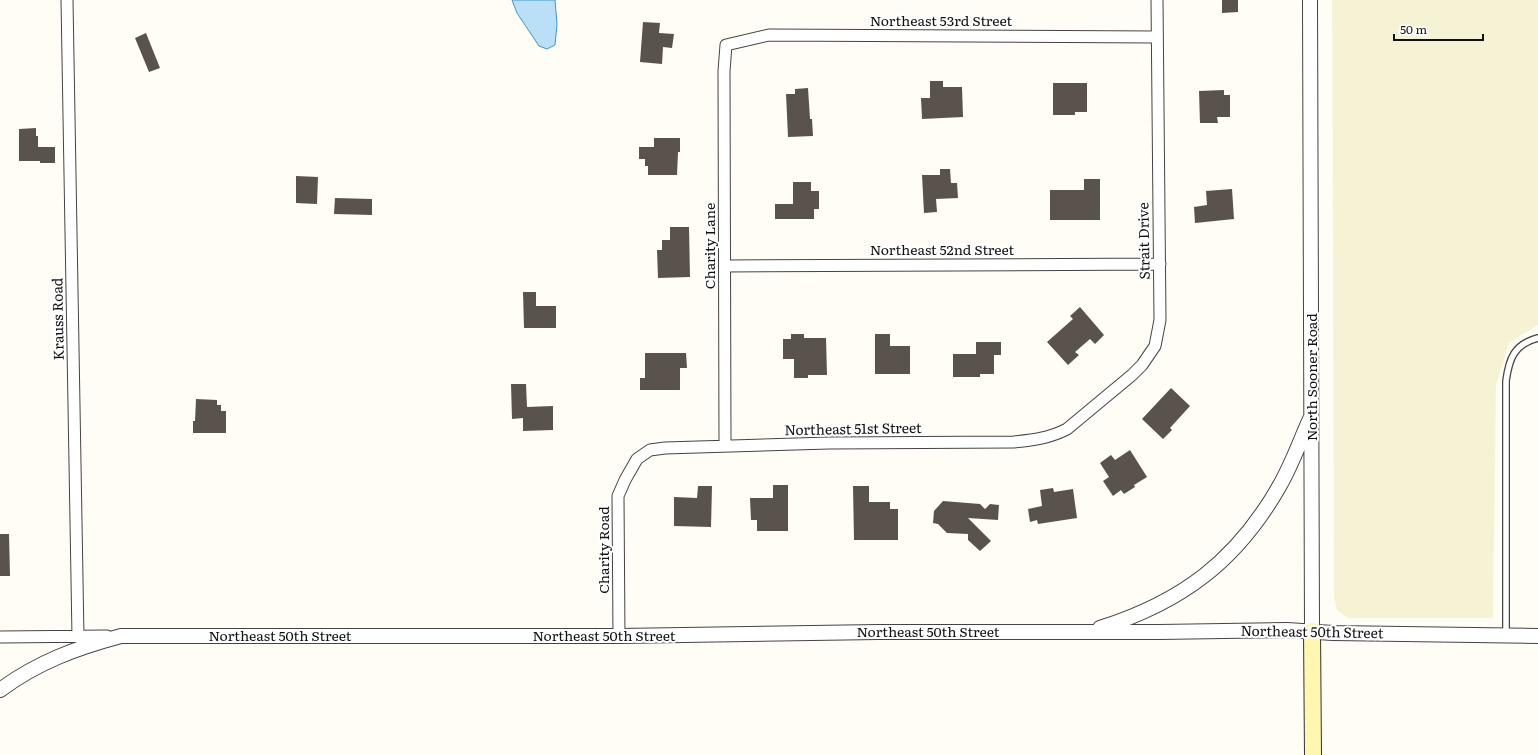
<svg xmlns="http://www.w3.org/2000/svg" width="1538" height="755" viewBox="0 0 1538 755" font-family="Literata,serif">
<style>
.farmland{fill:#f6f3d4}
.water{fill:#b9e0f7;stroke:#3f96cf}
.building{fill:#5a524d}
.lines{fill:none;stroke-linecap:round;stroke-linejoin:round}
.service-casing{stroke:#444;stroke-width:8}
.minor-casing{stroke:#444;stroke-width:13}
.tertiary-casing{stroke:#444;stroke-width:16}
.secondary-casing{stroke:#333;stroke-width:18}
.service{stroke:#fff;stroke-width:5.5}
.minor{stroke:#fff;stroke-width:11}
.tertiary{stroke:#fff;stroke-width:14}
.secondary{stroke:#fff6b0;stroke-width:16}
.labels{text-anchor:middle;stroke-width:4;stroke-linejoin:round;paint-order:stroke}
.street-label{font-size:14px;fill:#111;stroke:#fff}
</style>
<rect width="100%" height="100%" fill="#fffdf5"/>
<path class="farmland" d="M1332 0H1538V325L1509 343 1496 385 1493 618H1348L1337 610 1334 597Z"/>
<path class="water" d="M512 0H555L557 24 555 45 547 49 539 46 517 13Z"/>
<path class="building" d="M1222 0H1238V12L1222 13Z
M643 22 660 23 659 33 674 34 672 48 663 47 662 64 640 62Z
M146 33 160 68 149 72 135 38Z
M930 81H943V87H962L963 117 922 119 921 98H930Z
M1053 83H1087V112H1075V115H1053Z
M808 88 810 119H812L813 136 788 137 786 94H795V89Z
M1224 90V95H1230V117H1217L1218 123H1200L1199 91Z
M36 128V136H38V147H55V163H40V161H19V129Z
M654 138H680V152H678L677 175H648V166H645V159H639V147H654Z
M940 169H950L951 183H957L958 198 936 199 937 212 924 213 922 175H940Z
M296 176 318 177 317 204 296 203Z
M1084 179H1100V220H1050V190H1084Z
M793 182H811V191H819V209H814V219H775V204H793Z
M1232 189 1234 219 1195 223 1194 207 1207 205 1206 191Z
M335 198 372 199V215L334 214Z
M670 227H689L690 277 658 278 657 250H662V240H670Z
M523 292H536V306H556V328H524Z
M1080 307 1104 335 1095 344 1090 339 1075 352 1079 355 1068 365 1047 342 1073 319 1070 316Z
M791 334H804V338H826L827 375H808V378H794V359H783V339H791Z
M875 334H890V346H910V374H875Z
M976 342H1001V355H994V374H980V377H953V354H976Z
M645 353H686L687 368H680V390H640V378H645Z
M511 384H526L527 407 553 406V430L523 431V418L512 419Z
M1171 388 1190 406 1170 428 1172 430 1163 439 1142 419Z
M196 399 217 400V405H221V411H226V433H193V421H195Z
M1130 450 1147 477 1134 485 1135 487 1124 494 1121 490 1113 496 1103 481 1109 477 1100 463 1111 455 1115 460Z
M773 485H788V531H757V520H751L750 498H773Z
M698 486H712L711 527 674 526V497L697 498Z
M853 486H869V502H890V509H898V540H854Z
M1053 488 1054 492 1073 489 1077 518 1038 524 1037 520 1030 522 1028 509 1042 506 1040 490Z
M943 501 980 504 985 509 990 504 999 505 998 520 968 518 991 541 980 551 968 540V534L947 533 938 524 933 523 934 511Z
M0 534H9L10 576H0Z"/>
<g class="lines">
<defs>
<path id="service" d="M1506 634V381C1509 359 1514 344 1538 338"/>
<path id="minor" d="M67 0 78 637
M725 266 1160 264
M725 446 724 71 726 45 769 35 1157 37
M619 636 618 496 625 480 637 459 650 450 665 448 829 443 1014 442C1033 440 1050 438 1067 429L1132 375 1142 365 1155 346 1160 320 1157 0
M0 637 107 636"/>
<path id="tertiary" d="M1310 0 1312 631
M1100 628C1182 602 1237 561 1280 485 1292 464 1300 441 1310 419
M0 690C38 662 76 648 121 636H619L878 632H1159L1287 630 1333 633 1538 636"/>
<path id="secondary" d="M1312 631 1313 755"/>
</defs>
<use href="#service" class="service-casing"/>
<use href="#minor" class="minor-casing"/>
<use href="#tertiary" class="tertiary-casing"/>
<use href="#secondary" class="secondary-casing"/>
<use href="#service" class="service"/>
<use href="#minor" class="minor"/>
<use href="#tertiary" class="tertiary"/>
<use href="#secondary" class="secondary"/>
</g>
<g class="labels">
<g class="street-label">
<text x="941" y="26">Northeast 53rd Street</text>
<text transform="translate(1144 241) rotate(-91)" y="5">Strait Drive</text>
<text transform="translate(710 246) rotate(-90)" y="5">Charity Lane</text>
<text x="942" y="255">Northeast 52nd Street</text>
<text transform="translate(58 319) rotate(-91)" y="5">Krauss Road</text>
<text transform="translate(1312 377) rotate(-90)" y="5">North Sooner Road</text>
<text transform="translate(853 429) rotate(-1)" y="5">Northeast 51st Street</text>
<text transform="translate(604 550) rotate(-90)" y="5">Charity Road</text>
<text x="928" y="637">Northeast 50th Street</text>
<text transform="translate(1312 632) rotate(1)" y="5">Northeast 50th Street</text>
<text x="280" y="641">Northeast 50th Street</text>
<text x="604" y="641">Northeast 50th Street</text>
</g>
</g>
<path d="M1394 34v6h89v-6" fill="none" stroke="#111111" stroke-width="2"/>
<text x="1400" y="34" font-size="12" fill="#111111" stroke="#ffffff" stroke-width="3" paint-order="stroke">50 m</text>
</svg>
